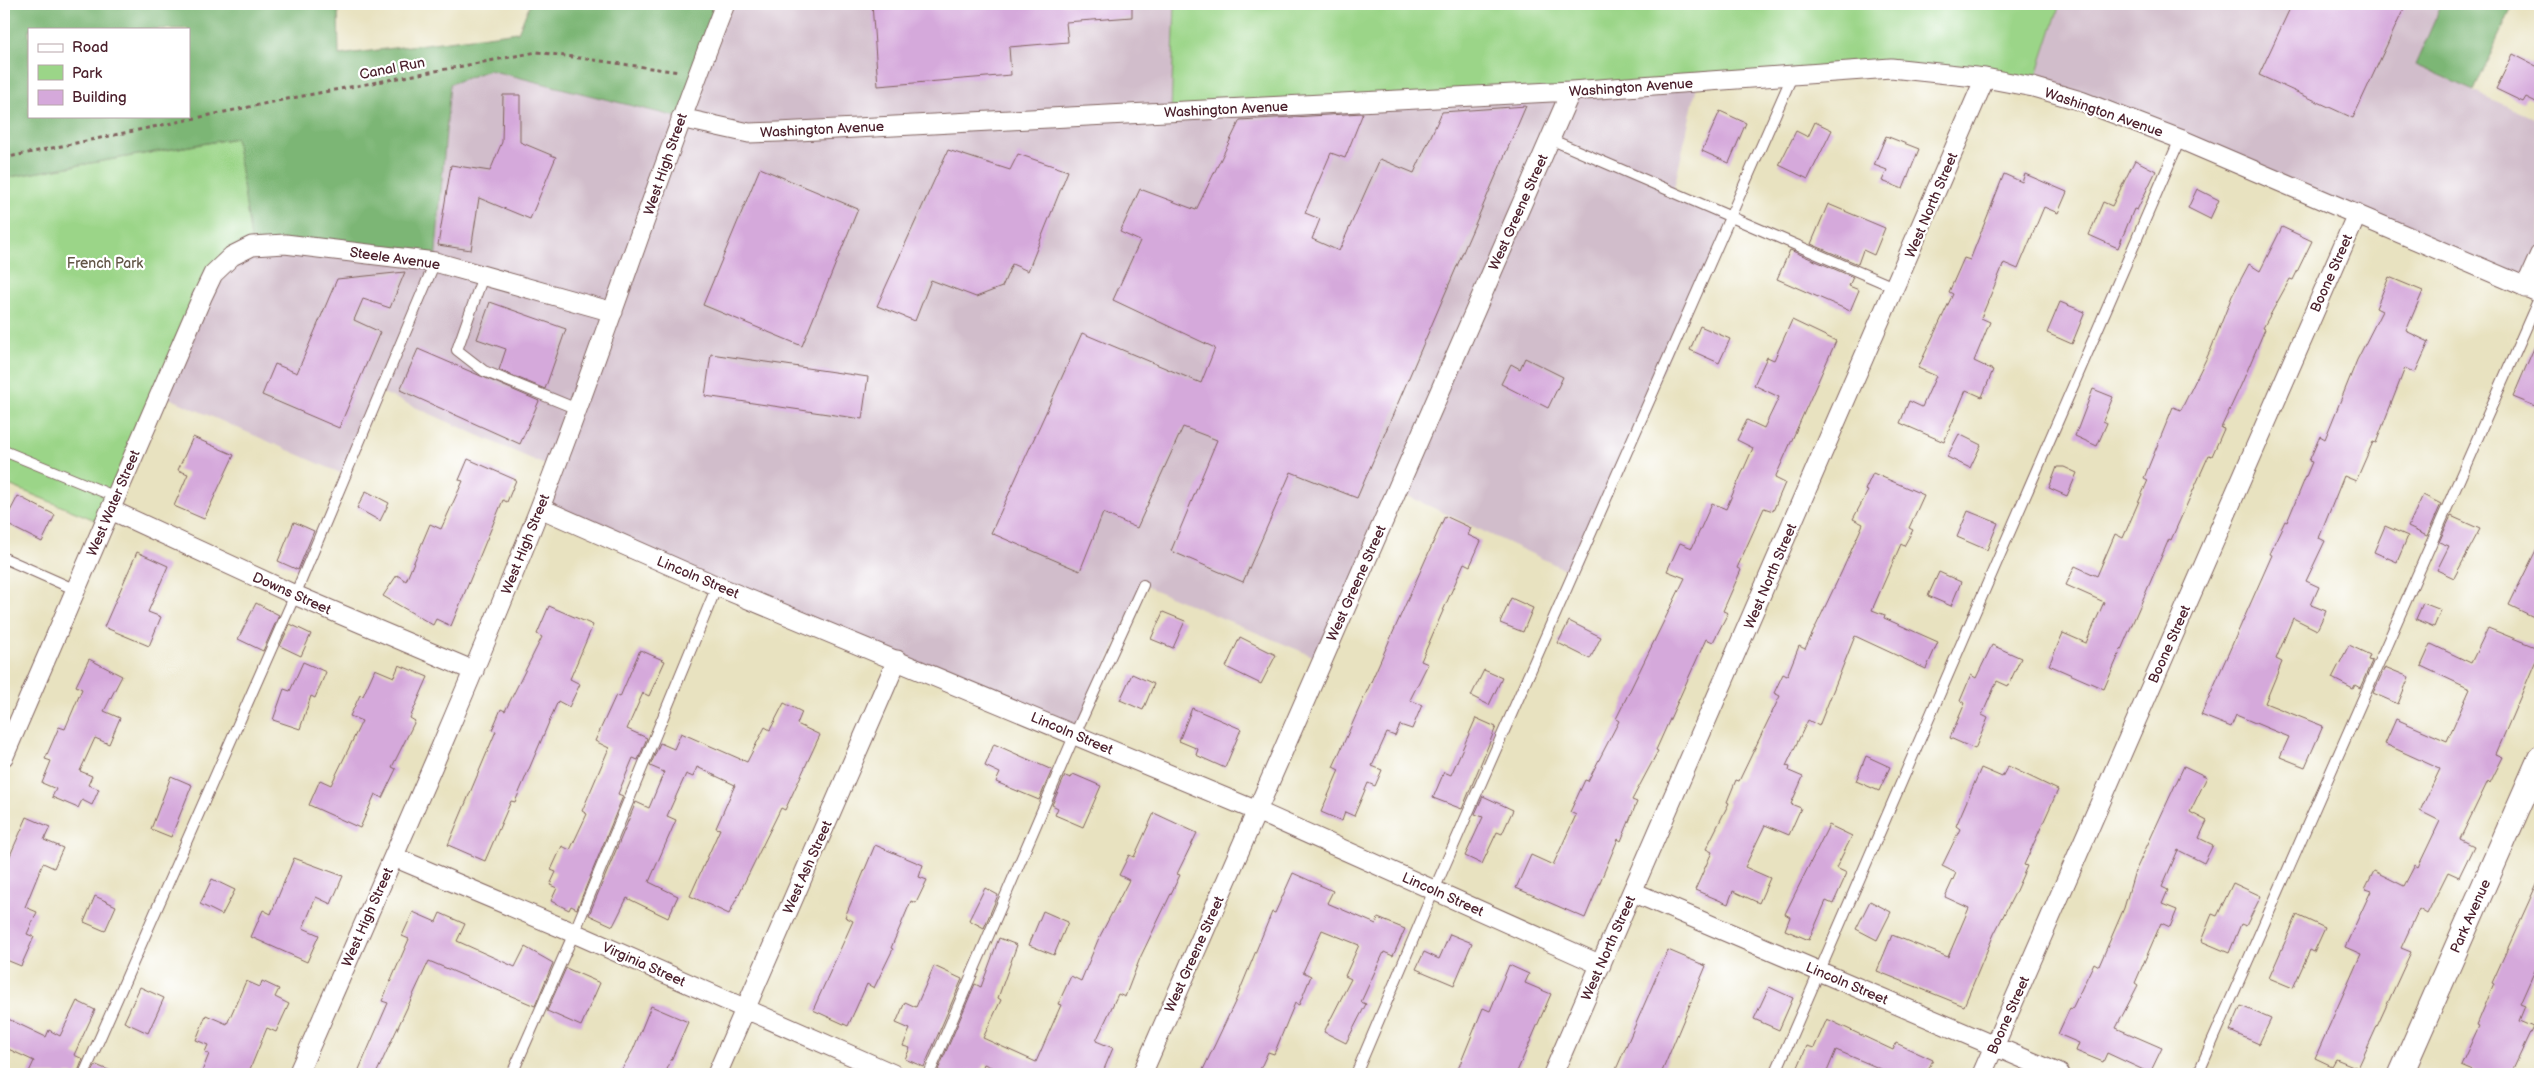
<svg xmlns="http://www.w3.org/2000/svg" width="2544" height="1078" viewBox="0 0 2544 1078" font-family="'Balsamiq Sans',sans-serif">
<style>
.industrial{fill:#d1bdcb}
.green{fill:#9bd588;stroke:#727a5a}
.forest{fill:#7cb674;stroke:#636a50;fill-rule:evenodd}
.building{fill:#d5a9db}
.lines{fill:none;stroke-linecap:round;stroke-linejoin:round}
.service-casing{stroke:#81635f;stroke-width:12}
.minor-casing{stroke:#81635f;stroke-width:21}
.tertiary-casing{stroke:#81635f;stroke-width:26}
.path{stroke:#81635f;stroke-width:3;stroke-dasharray:4 4;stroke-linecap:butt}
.service{stroke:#fff;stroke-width:10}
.minor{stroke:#fff;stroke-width:19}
.tertiary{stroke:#fff;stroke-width:24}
.labels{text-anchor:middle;stroke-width:4.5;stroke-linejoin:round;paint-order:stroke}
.street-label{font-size:14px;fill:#4a1f2b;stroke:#fff}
.park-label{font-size:14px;fill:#625647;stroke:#fff}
</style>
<rect width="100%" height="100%" fill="#fff"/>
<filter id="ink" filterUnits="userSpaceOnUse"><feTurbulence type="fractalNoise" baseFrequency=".02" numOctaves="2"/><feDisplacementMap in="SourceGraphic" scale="10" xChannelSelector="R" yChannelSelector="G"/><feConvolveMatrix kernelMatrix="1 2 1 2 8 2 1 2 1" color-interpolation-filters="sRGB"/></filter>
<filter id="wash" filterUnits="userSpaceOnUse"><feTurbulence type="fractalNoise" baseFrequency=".0096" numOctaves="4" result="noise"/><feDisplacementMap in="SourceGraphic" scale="20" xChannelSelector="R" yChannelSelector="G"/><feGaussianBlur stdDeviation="1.12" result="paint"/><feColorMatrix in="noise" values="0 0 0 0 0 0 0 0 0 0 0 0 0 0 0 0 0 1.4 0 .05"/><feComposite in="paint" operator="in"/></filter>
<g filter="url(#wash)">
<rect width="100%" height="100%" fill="#e8e2c0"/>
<path class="industrial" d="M725 4H1175L1171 111 1698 81 1673 193 1730 217 1573 573 1397 491 1322 660 1143 585 1075 734 540 508 554 469 381 392 345 475 160 394 202 297 252 246 434 262 450 84 489 70 681 118Z
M2060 4H2442L2415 65 2540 121V254L2525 288 2033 87Z"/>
<path class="green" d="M1175 4H2060L2033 87 1891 68 1171 112Z
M237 138 252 246 213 274 105 524 4 483V178Z"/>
<path class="forest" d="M4 4H338L339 55 518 32 530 4H725L681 118 489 70 450 84 435 262 252 246 236 138 4 178ZM29 29H189V116H29Z
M2442 4H2513L2474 91 2415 65Z"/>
<g id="blocks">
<path class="building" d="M872 4H1132V17L1066 22 1068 42 1009 47 1011 75 878 86Z
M2292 4H2406L2353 118 2259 75Z
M2513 54 2540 68V104L2526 97 2523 102 2496 89Z
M503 95H520V142L556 157 530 219 479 198 471 250 438 245 451 165 490 171 502 142Z
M1526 106 1357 498 1291 472 1243 582 1171 551 1217 440 1183 427 1137 528 1103 513 1080 571 991 533 1082 333 1201 383 1215 348 1113 300 1140 241 1120 232 1140 189 1196 210 1240 120 1363 113 1345 158 1331 153 1305 213 1320 219 1312 239 1339 251 1380 159 1414 173 1442 112Z
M1720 111 1746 123 1729 163 1702 151Z
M1815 122 1832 130 1808 179 1779 165 1796 131 1808 137Z
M1886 136 1919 149 1903 189 1882 181 1887 170 1874 165Z
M948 150 1010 170 1018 154 1068 171 1028 271 1012 264 1002 287 976 297 931 280 915 321 877 306Z
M2135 160 2156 171 2137 210 2134 209 2118 248 2089 235 2103 202 2112 206Z
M760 168 858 209 802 346 703 305Z
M2004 174 2022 182 2025 174 2067 192 2058 213 2044 207 2018 269 2004 263 1981 318 1990 322 1974 361 1993 370 1982 397 1966 390 1944 442 1900 423 1909 401 1922 407 1936 376 1918 368 1953 294 1949 292 1964 258 1970 260Z
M2197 189 2219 200 2210 219 2188 208Z
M1828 204 1885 228 1874 255 1863 250 1858 264 1811 244Z
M2282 227 2312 241 2293 280 2290 279 2263 328 2265 329 2242 383 2221 428 2224 429 2212 456 2209 455 2171 540 2169 539 2104 689 2049 665 2063 633 2086 643 2104 602 2066 585 2075 566 2097 576 2115 534 2123 538 2148 480 2144 478 2173 407 2181 410 2211 349 2232 296 2249 264 2260 271Z
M1790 250 1853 277 1849 286 1859 290 1850 311 1777 279Z
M405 272 390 308 363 299 354 320 380 332 339 428 262 395 275 364 297 373 337 279Z
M2389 277 2423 291 2406 331 2429 342 2415 373 2405 368 2376 443 2373 442 2356 481 2344 476 2319 538 2325 541 2306 581 2319 587 2311 605 2326 611 2317 630 2293 618 2276 659 2282 662 2265 703 2323 726 2305 767 2280 757 2289 737 2236 715 2231 727 2201 715 2272 555 2269 554 2285 521 2287 522 2312 462 2309 461 2320 436 2325 439 2357 360 2382 311 2376 308Z
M490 302 566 329 545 389 499 370 506 349 477 339Z
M2060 302 2085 312 2072 344 2047 333Z
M1792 320 1836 341 1775 478 1785 483 1773 511 1764 508 1737 568 1741 570 1723 611 1728 613 1713 642 1706 639 1656 750 1658 751 1632 800 1637 802 1621 841 1618 839 1585 918 1516 888 1531 855 1553 865 1576 815 1570 812 1585 780 1588 781 1619 721 1616 719 1685 578 1667 571 1680 543 1692 548 1712 503 1726 509 1753 448 1737 440 1747 420 1764 428 1779 397 1754 385 1767 357 1774 360Z
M1700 326 1730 339 1719 363 1690 350Z
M2540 334V394L2535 406 2513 397Z
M418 349 539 401 520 444 400 390Z
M711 354 868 377 862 419 705 396Z
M1525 358 1563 377 1548 408 1501 384 1511 364 1520 369Z
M2093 389 2113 397 2103 421 2107 423 2097 446 2075 436Z
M1959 434 1981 445 1970 468 1947 457Z
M193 437 234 455 204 519 174 506 188 474 178 470Z
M468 459 516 480 507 502 503 500 451 626 436 619 433 625 383 596 397 575 406 581 430 524 441 529 463 481 459 480Z
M2057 467H2064L2077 473 2067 496 2049 488Z
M1873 473 1924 495 1909 528 1913 530 1904 546 1901 544 1872 610 1885 615 1884 618 1938 642 1926 669 1855 636 1819 726 1808 720 1786 766 1790 767 1789 771 1803 777 1791 804 1801 808 1789 835 1765 825 1745 867 1770 878 1759 903 1733 891 1728 904 1695 890 1712 852 1706 849 1729 803 1727 802 1736 780 1739 781 1780 696 1774 693 1783 674 1787 676 1799 646 1805 649 1842 571 1863 524 1853 519 1868 491 1865 490Z
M366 491 389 503 380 521 357 508Z
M2423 495 2441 504 2427 536 2408 527Z
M18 496 55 515 42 542 4 523Z
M1968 511 1998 523 1987 550 1957 537Z
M1445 516 1471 528 1468 535 1481 541 1470 566 1464 563 1421 661 1428 664 1410 700 1422 705 1412 729 1400 725 1395 736 1387 733 1372 766 1382 770 1375 786 1368 783 1354 816 1345 812 1342 821 1321 812 1339 770 1333 767Z
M2451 516 2480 529 2454 578 2437 570 2449 546 2439 542Z
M294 522 314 531 298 570 278 561Z
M2385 526 2408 536 2397 562 2374 552Z
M2540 542V620L2509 605Z
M137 552 168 566 148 612 161 617 149 646 104 627Z
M1939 572 1961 582 1951 606 1928 596Z
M1511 598 1533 608 1523 632 1500 623Z
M256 603 279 615 263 651 238 639Z
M2423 603 2441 610 2434 627 2416 619Z
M549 606 593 625 570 679 580 684 569 707 558 701 515 802 511 801 485 861 448 845 496 731 492 730 501 709 505 711 542 637 537 634Z
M1163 612 1185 621 1173 648 1151 639Z
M1569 621 1601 637 1590 659 1558 643Z
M290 624 311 634 301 656 280 646Z
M2488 628 2540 649V651L2496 754 2503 757 2490 783 2488 781 2460 839 2474 846 2459 877 2448 872 2427 914 2419 909 2401 948 2411 952 2358 1068 2336 1059 2332 1066 2315 1058 2361 954 2345 947 2371 891 2365 889 2374 871 2404 886 2415 865 2418 867 2440 821 2420 811 2440 769 2385 744 2396 719 2447 741 2470 689 2421 666 2431 644 2471 663Z
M1240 637 1276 655 1261 684 1226 667Z
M1992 645 2021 658 2008 686 1997 681 1982 715 1988 718 1975 749 1950 738 1965 703 1960 701 1971 675 1976 678Z
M2349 645 2370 655 2368 660 2372 661 2360 688 2355 685 2353 689 2332 678Z
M640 650 665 661 649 696 643 693 627 729 647 738 638 760 633 758 618 794 623 796 577 909 571 906 569 910 551 901 557 888 550 885 556 872 551 870 562 846 570 850 587 814 582 811 609 748 595 741 616 695 620 697Z
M89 659 122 676 104 711 120 718 109 744 95 738 80 771 92 776 88 785 99 789 92 805 82 800 78 808 52 797 56 789 42 783 51 761 45 759 59 727 65 729 82 689 76 686Z
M303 662 326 672 315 698 311 696 300 729 273 720 284 689 290 691Z
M399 665 428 677 410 718 415 721 392 767 396 769 382 798 375 794 360 828 309 805 320 780 331 785 362 721 350 716 360 695 363 696 375 669 394 677Z
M2385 667 2409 677 2398 704 2373 693Z
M1484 670 1502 678 1489 705 1471 696Z
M1132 674 1154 684 1143 710 1120 700Z
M784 703 802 712 797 724 820 735 785 810 781 808 729 914 690 896 720 829 716 828 735 785 697 767 693 777 686 774 667 816 676 820 649 882 678 896 668 918 627 898 613 926 589 915 636 802 649 808 664 772 650 766 660 743 674 749 681 733 747 762 765 727 770 730Z
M1192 708 1241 729 1225 768 1196 755 1198 749 1179 741Z
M1476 718 1496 727 1462 809 1433 798 1444 772 1451 775Z
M994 744 1052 770 1039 800 996 782 1000 773 985 766Z
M1866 756 1890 767 1879 791 1856 781Z
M2008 766 2058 790 2024 865 2027 866 2014 895 1994 934 1964 1006 1877 971 1892 935 1948 957 1969 908 1945 897 1956 873 1942 866 1960 829 1956 826 1981 768 2002 777Z
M2184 766 2207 777 2190 812 2207 821 2199 838 2213 845 2204 863 2178 850 2162 887 2168 890 2162 904 2177 910 2170 927 2161 923 2135 983 2138 985 2116 1028 2162 1048 2150 1073 2107 1053 2103 1062 2076 1051 2079 1043 2058 1034 2070 1008 2072 1009 2094 963 2099 966 2124 908 2134 874Z
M1073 774 1101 786 1083 827 1055 815 1058 808 1052 805 1065 776 1071 778Z
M171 776 192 785 171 837 151 829Z
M1483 796 1513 810 1502 834 1497 832 1482 864 1465 856 1483 817 1475 814Z
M1154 813 1197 833 1177 874 1180 875 1140 958 1125 997 1118 994 1096 1041 1113 1048 1102 1074H1007L984 1064 980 1074H948L938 1070 975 984 981 987 999 938 1017 945 998 998 1001 1000 983 1038 1036 1062 1061 1005 1058 1004 1071 976 1081 981 1098 940 1129 880 1119 875 1129 855 1134 857Z
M27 817 50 827 44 840 63 848 54 868 43 863 25 907 37 912 27 934 34 937 21 966 4 959V869Z
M1829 825 1852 836 1836 868 1847 873 1833 904 1826 901 1809 940 1785 930 1790 917 1785 914Z
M875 845 923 865 919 877 927 880 916 903 911 901 891 948 893 949 874 988 867 984 848 1026 813 1010 853 921 845 917Z
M294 858 343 876 331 904 316 897 303 928 319 935 307 962 251 937 263 910 271 914Z
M1293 873 1333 891 1327 903 1376 924 1378 918 1405 929 1393 956 1384 952 1361 1002 1366 1004 1346 1043 1324 1032 1351 979 1345 976 1359 945 1322 930 1303 972 1311 976 1299 1005 1295 1003 1274 1054 1268 1052 1258 1074H1201L1235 1002 1272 912 1275 913Z
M2540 877V959L2520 1004 2525 1006 2519 1021 2533 1027 2511 1074H2482L2461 1065 2479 1026 2477 1025 2494 984 2492 983Z
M212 879 235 890 222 915 200 904Z
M2233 883 2261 896 2246 926 2241 924 2229 953 2201 941 2212 914 2217 916Z
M985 888 998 895 984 928 969 920Z
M95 896 116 906 105 931 84 922Z
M1870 901 1891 912 1877 940 1856 929Z
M1043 911 1068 922 1054 955 1029 945Z
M413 912 436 922 440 913 465 924 457 941 515 967 525 947 553 963 535 1006 429 961 376 1074H357L388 1003 382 1001 409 939 402 936Z
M2297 915 2325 928 2314 952 2310 950 2293 988 2269 978Z
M1450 934 1472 943 1454 985 1416 969 1424 952 1439 959Z
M1668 950 1706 966 1661 1074H1614Z
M1509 965 1529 974 1525 983 1551 994 1516 1074H1456L1483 1008 1490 1011Z
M934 966 962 979 924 1067 905 1059 910 1048 903 1046 910 1029 896 1023 905 1002 916 1007Z
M566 968 600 983 581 1026 547 1011Z
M246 981 260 987 262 981 279 989 275 997 289 1004 276 1032 267 1028 248 1074H201L209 1054 205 1052 208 1045 196 1040 206 1015 227 1024Z
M140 987 164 998 148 1033 124 1022Z
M1769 987 1793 998 1779 1030 1754 1019Z
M77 1001 95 1010 74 1055 83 1059 77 1074H28L34 1061 4 1047V1017L46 1037 49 1030 60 1036Z
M651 1006 688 1022 665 1074H619L633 1050Z
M2241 1006 2271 1019 2259 1044 2230 1031Z
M1827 1019 1893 1050 1896 1043 1933 1060 1926 1074H1893L1836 1050 1826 1074H1795L1807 1046 1814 1048Z
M96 1065 118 1074H91Z"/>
</g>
</g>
<g filter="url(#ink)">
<use href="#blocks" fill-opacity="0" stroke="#81635f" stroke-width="1"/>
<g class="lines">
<defs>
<path id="service" d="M1550 139 1896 288
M483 276 457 350 484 371 577 409
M4 451 116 497
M4 558 76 590
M84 1074 295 595 435 262
M512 1074 574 933 717 586
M929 1074 1075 734 1143 585
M1356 1074 1434 890 1793 74
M1775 1074 2180 139
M2198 1074 2540 296"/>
<path id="minor" d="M681 118 749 133 779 132 1571 91 1891 68 1985 78 2033 87 2081 101 2180 139 2540 293
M2525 288 2540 254
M540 508 717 586 1257 811 1601 965
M111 510 295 595 474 671
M4 756 202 297 213 274 232 256 252 246 285 244 435 262 613 312
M394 857 574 933 893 1074
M1633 892 2060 1074
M298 1074C380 887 464 700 539 510 605 342 659 171 725 4
M717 1074 897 660
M1142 1074 1571 91
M1553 1074 1985 78
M1982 1074 2357 214"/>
<path id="tertiary" d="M2401 1074 2540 758"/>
</defs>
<use href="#service" class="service-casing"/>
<use href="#minor" class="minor-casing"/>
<use href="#tertiary" class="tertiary-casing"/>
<path class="path" d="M4 158 292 98 537 52 679 72"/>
<use href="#service" class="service"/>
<use href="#minor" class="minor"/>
<use href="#tertiary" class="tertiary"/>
</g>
</g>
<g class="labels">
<g class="street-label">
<text transform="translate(392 68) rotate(-11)" y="5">Canal Run</text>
<text transform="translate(1631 87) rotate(-4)" y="5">Washington Avenue</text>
<text transform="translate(1226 109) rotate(-3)" y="5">Washington Avenue</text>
<text transform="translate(2104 112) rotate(19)" y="5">Washington Avenue</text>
<text transform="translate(822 129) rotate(-3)" y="5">Washington Avenue</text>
<text transform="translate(665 164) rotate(-71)" y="5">West High Street</text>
<text transform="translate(1931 205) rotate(-67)" y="5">West North Street</text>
<text transform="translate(1518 212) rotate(-66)" y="5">West Greene Street</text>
<text transform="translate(395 258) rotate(8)" y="5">Steele Avenue</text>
<text transform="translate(2331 273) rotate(-66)" y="5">Boone Street</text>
<text transform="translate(113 503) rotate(-67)" y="5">West Water Street</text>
<text transform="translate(525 544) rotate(-68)" y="5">West High Street</text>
<text transform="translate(1770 576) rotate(-67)" y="5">West North Street</text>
<text transform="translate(698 577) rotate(23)" y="5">Lincoln Street</text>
<text transform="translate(1356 583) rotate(-66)" y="5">West Greene Street</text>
<text transform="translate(292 593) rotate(24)" y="5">Downs Street</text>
<text transform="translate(2169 644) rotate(-66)" y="5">Boone Street</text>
<text transform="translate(1072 733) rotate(23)" y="5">Lincoln Street</text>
<text transform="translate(807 867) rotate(-66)" y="5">West Ash Street</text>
<text transform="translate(1443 894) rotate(24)" y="5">Lincoln Street</text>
<text transform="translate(2470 916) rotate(-66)" y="5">Park Avenue</text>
<text transform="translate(367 917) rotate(-66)" y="5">West High Street</text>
<text transform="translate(1608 948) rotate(-66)" y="5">West North Street</text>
<text transform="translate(1194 954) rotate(-66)" y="5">West Greene Street</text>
<text transform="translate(644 964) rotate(24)" y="5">Virginia Street</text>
<text transform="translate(1847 983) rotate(23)" y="5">Lincoln Street</text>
<text transform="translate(2008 1015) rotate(-66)" y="5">Boone Street</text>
</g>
<g class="park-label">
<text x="105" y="268">French Park</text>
</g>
</g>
<rect width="2544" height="1078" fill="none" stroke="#fff" stroke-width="20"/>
<rect x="28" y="28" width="162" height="90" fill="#ffffff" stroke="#b7a5aa"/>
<rect x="38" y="44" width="25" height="8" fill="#ffffff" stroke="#b7a5aa"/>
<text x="72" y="52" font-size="15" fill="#4a1f2b">Road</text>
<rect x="38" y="65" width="25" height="15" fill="#9bd588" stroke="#b7a5aa"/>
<text x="72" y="78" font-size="15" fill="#4a1f2b">Park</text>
<rect x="38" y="90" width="25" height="15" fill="#d5a9db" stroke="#b7a5aa"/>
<text x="72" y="102" font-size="15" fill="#4a1f2b">Building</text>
</svg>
